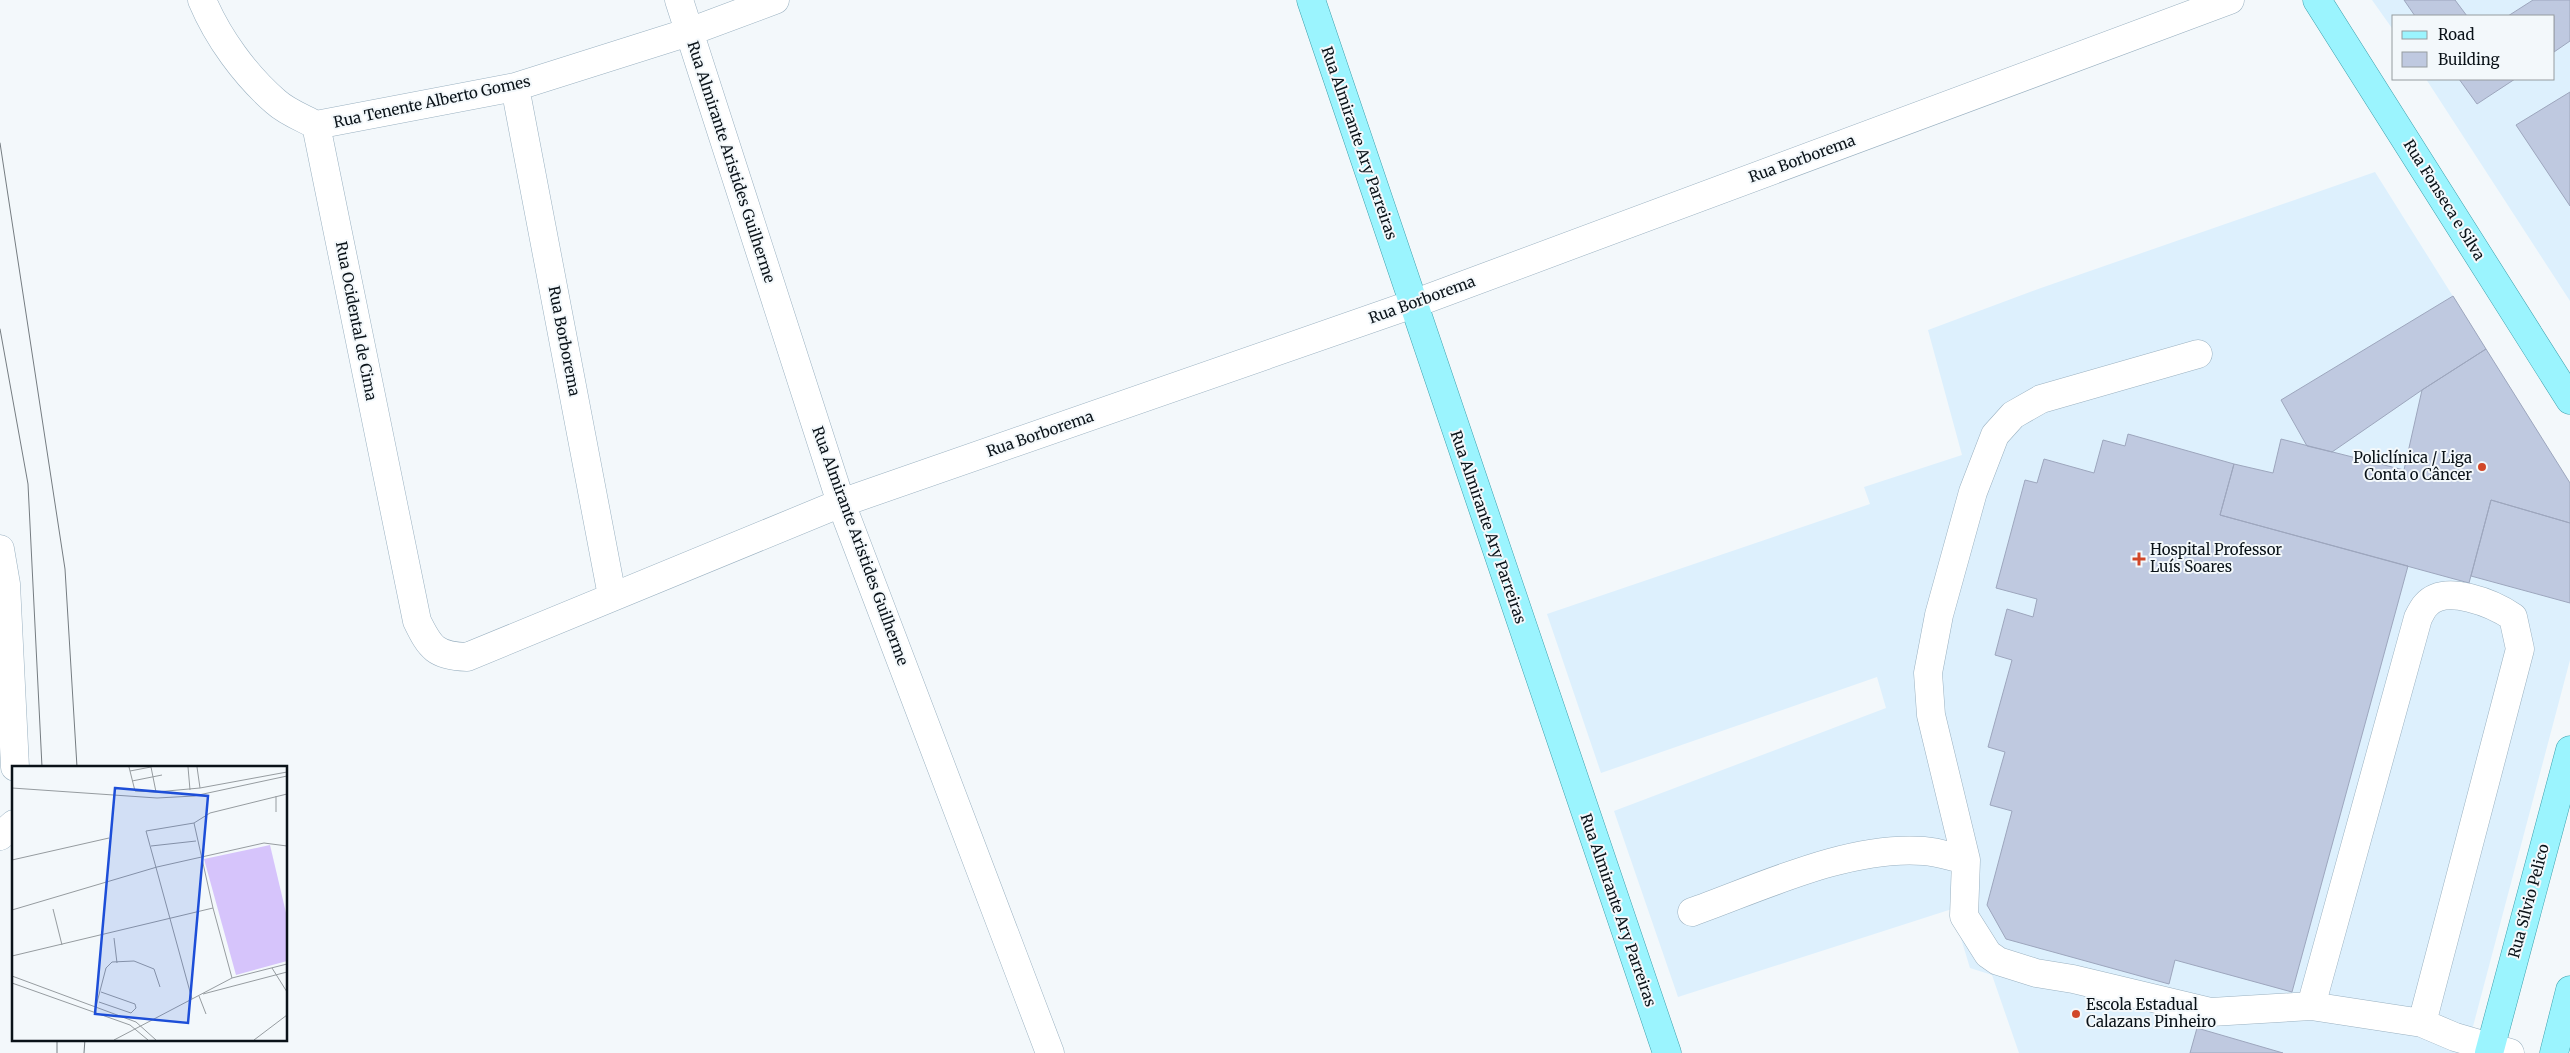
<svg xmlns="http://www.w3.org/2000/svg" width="2570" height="1053" viewBox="0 0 2570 1053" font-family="Merriweather,serif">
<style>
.built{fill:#ddf0fd}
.building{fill:#bfc9e0;stroke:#9da6bd}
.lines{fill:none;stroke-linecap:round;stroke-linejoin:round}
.minor-casing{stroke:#9ab1c1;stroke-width:29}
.major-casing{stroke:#3da0ad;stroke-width:29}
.minor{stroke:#fff;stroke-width:28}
.major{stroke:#9bf4fe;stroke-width:28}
.tram{stroke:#757c81;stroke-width:1}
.poi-dot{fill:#d14729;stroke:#f3f8fb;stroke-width:2}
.labels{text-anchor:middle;stroke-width:4;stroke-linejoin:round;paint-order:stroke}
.street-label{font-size:15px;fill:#0a1218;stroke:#f3f8fb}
.poi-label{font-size:15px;fill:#0a1218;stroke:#f3f8fb;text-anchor:start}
.inset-road{fill:none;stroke:#969ca0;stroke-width:1}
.view{fill:#1d4ed8;fill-opacity:0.15;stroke:#1d4ed8;stroke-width:2.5}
.inset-edge{fill:none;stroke:#0a1218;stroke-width:2.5}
</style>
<rect width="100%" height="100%" fill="#f3f8fb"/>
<path class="built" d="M2372 0H2570V301L2426 79H2554V16H2394V31Z
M2375 172 2570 483V660L2466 1053H2019L1992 975 1970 968 1952 909 1678 997 1614 811 1886 708 1877 677 1601 773 1547 614 1870 504 1864 487 1962 455 1928 330 2041 288Z"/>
<path class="building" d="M2404 0H2455L2467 16H2415Z
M2533 0H2570V41L2554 52V16H2508Z
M2459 79H2515L2477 104Z
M2570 92V206L2516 125Z
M2453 296 2486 349 2422 390 2332 452 2307 446 2281 400Z
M2486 349 2570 483V523L2491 500 2469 583 2220 515 2234 464 2273 473 2281 439 2404 470 2422 390Z
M2128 434 2234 464 2220 515 2408 566 2292 992 2175 960 2169 984 2006 939 1987 905 2012 811 1990 805 2005 752 1988 747 2012 660 1995 655 2007 609 2033 617 2037 599 1996 588 2025 480 2037 483 2044 459 2094 473 2103 440 2125 446Z
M2491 500 2570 523V603L2471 576Z
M2197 1028 2283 1053H2190Z"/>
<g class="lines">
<defs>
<path id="minor" d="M202 0C218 38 245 75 276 102 287 112 303 118 316 125L417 621C430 648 436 656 467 657L841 503 1413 304 2230 0
M679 0 841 503 1050 1053
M515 87 612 596
M316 125 515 87 689 32 775 0
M2198 354 2041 399 2013 415 1995 435 1973 492 1939 615 1928 673 1931 715 1966 860 1964 916 1988 954 1998 961 2036 973 2073 979 2211 1012 2311 1006 2422 1023 2455 1037 2510 1053
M0 549 6 584 15 767
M0 836 14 824
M1692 912C1762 887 1849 845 1924 851 1938 852 1952 857 1966 860
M2311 1006 2418 618C2420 614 2423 608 2426 605 2445 583 2494 604 2513 617L2520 649 2422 1023"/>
<path id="major" d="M1311 0 1667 1053
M2317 0 2570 400
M2489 1053 2570 750
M2554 1053 2570 990"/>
</defs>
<use href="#minor" class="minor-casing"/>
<use href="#major" class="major-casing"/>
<use href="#minor" class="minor"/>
<use href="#major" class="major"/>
<path class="tram" d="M0 143 65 569 77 767
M0 329 28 484 42 767
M57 1039V1053
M84 1053 85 1039"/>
</g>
<g class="poi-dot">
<circle cx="2482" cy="467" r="5"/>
<path d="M2136.5 551.5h5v5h5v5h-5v5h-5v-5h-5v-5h5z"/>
<circle cx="2076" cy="1014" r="5"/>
</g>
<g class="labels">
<g class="street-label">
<text transform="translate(432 102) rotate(-12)" y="5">Rua Tenente Alberto Gomes</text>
<text transform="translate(1359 143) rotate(71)" y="5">Rua Almirante Ary Parreiras</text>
<text transform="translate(1802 159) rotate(-20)" y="5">Rua Borborema</text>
<text transform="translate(731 162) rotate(72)" y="5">Rua Almirante Aristides Guilherme</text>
<text transform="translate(2444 200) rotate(58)" y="5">Rua Fonseca e Silva</text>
<text transform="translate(1422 300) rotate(-20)" y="5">Rua Borborema</text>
<text transform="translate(356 321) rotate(79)" y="5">Rua Ocidental de Cima</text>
<text transform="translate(564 341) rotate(79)" y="5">Rua Borborema</text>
<text transform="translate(1040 434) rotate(-19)" y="5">Rua Borborema</text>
<text transform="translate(1488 527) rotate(71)" y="5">Rua Almirante Ary Parreiras</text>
<text transform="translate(860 546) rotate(70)" y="5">Rua Almirante Aristides Guilherme</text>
<text transform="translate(2529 901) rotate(-75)" y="5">Rua Sílvio Pelico</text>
<text transform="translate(1618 910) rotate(71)" y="5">Rua Almirante Ary Parreiras</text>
</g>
<g class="poi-label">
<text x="2472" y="463" text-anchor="end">Policlínica / Liga<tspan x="2472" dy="17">Conta o Câncer</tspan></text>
<text x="2150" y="555">Hospital Professor<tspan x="2150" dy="17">Luís Soares</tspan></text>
<text x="2086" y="1010">Escola Estadual<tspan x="2086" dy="17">Calazans Pinheiro</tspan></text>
</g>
</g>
<g transform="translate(12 766)">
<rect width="275" height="275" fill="#f3f8fb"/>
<path d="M258 79 275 151V195L224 209 192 93Z" fill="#d6c4fb"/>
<path class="inset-road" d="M117 1 123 25 144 26 188 22 275 6M176 1 178 24M185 1 188 22M118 5 139 1 144 26M120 15 150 9M0 22 145 32 182 30 275 10M264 46V30M182 57 201 142M139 80 184 75M0 94 97 72M41 143 50 179M0 144 145 101 252 77 275 80M102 172 105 197M0 190 201 142 220 212M260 202 275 226M0 210 124 256 144 274M0 217 118 259 136 274M191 228 275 206M187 230 194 248M180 233 134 65 182 57 198 47 275 28M87 236 119 247 124 242 123 238 89 226M83 244 94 202 100 196 122 195 142 203 148 221M102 274 220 212 275 198M242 274 275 249"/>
<path class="view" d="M103 22 196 30 176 257 83 248Z"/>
<rect width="275" height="275" class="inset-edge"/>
</g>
<rect x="2392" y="15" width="162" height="65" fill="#f3f8fb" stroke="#969ca0"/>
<rect x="2402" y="31" width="25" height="8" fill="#9bf4fe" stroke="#969ca0"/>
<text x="2438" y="40" font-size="15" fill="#0a1218">Road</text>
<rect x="2402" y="52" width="25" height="15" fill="#bfc9e0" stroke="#969ca0"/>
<text x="2438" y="65" font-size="15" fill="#0a1218">Building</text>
</svg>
